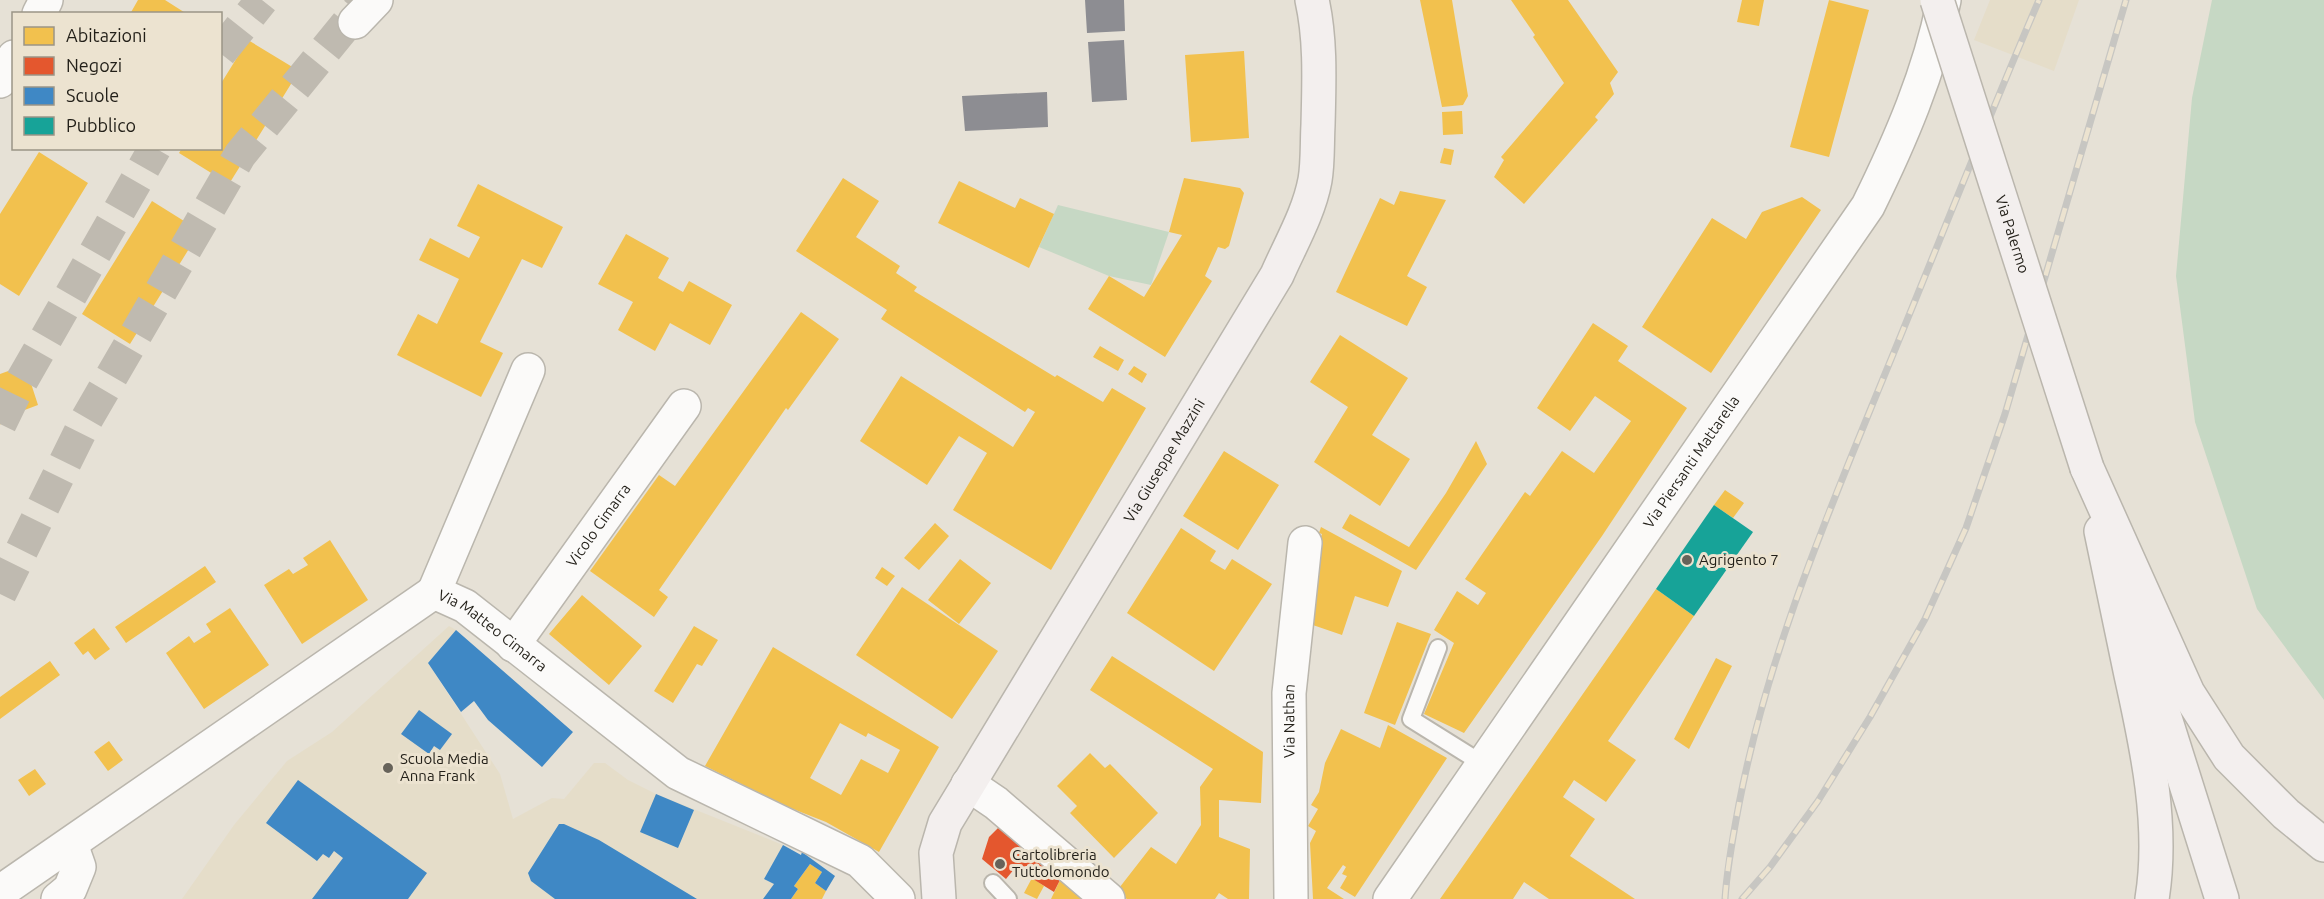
<svg xmlns="http://www.w3.org/2000/svg" width="2324" height="899" viewBox="0 0 2324 899" font-family="Ubuntu,sans-serif">
<style>
.built{fill:#e5ddc9}
.green{fill:#c6d8c4}
.homes{fill:#f2c14e;fill-rule:evenodd}
.shops{fill:#e4572e}
.schools{fill:#3f88c5}
.public{fill:#17a398}
.industry{fill:#8d8d92}
.lines{fill:none;stroke-linecap:round;stroke-linejoin:round}
.primary-tunnel{stroke:#bfbab0;stroke-width:33;stroke-dasharray:33 16;stroke-linecap:butt}
.lane-casing{stroke:#bab6ad;stroke-width:20}
.street-casing{stroke:#bab6ad;stroke-width:36}
.secondary-casing{stroke:#bab6ad;stroke-width:36}
.lane{stroke:#fbfaf9;stroke-width:16}
.street{stroke:#fbfaf9;stroke-width:33}
.secondary{stroke:#f3efee;stroke-width:33}
.rail-casing{stroke:#c7c6c2;stroke-width:7}
.rail{stroke:#ece3d0;stroke-width:4.5;stroke-dasharray:14;stroke-linecap:butt}
.secondary-bridge-casing{stroke:#bab6ad;stroke-width:36;stroke-linecap:butt}
.secondary-bridge{stroke:#f3efee;stroke-width:33}
.poi-dot{fill:#67635a;stroke:#ece3d0;stroke-width:2}
.labels{text-anchor:middle;stroke-width:6;stroke-linejoin:round;paint-order:stroke}
.street-label{font-size:15px;fill:#221f18;stroke:#ece3d0}
.poi-label{font-size:15px;fill:#221f18;stroke:#ece3d0;text-anchor:start}
</style>
<rect width="100%" height="100%" fill="#e6e1d6"/>
<path class="built" d="M1990 0H2079L2054 71 1974 40Z
M449 626 456 630 428 663 500 774 513 819 552 798 564 799 594 763H605L628 780 656 794 783 845 764 879 774 884 763 899H182L234 825 287 761 332 732Z"/>
<path class="green" d="M2212 0H2324V700L2257 609 2195 422 2176 276 2192 98Z
M1058 205 1169 232 1151 285 1109 276 1039 247Z"/>
<path class="homes" d="M138 0H165L187 14H130Z
M1420 0H1452L1468 96 1463 105 1442 107Z
M1511 0H1568L1618 72 1610 83 1614 94 1595 117 1598 120 1524 204 1494 177 1504 160 1501 157 1564 83 1533 37 1535 35Z
M1742 0H1764L1759 26 1737 22Z
M1829 0 1869 10 1829 157 1790 147Z
M248 40 299 71 229 184 179 153 182 148H220V85Z
M1244 51 1249 138 1191 142 1185 55Z
M1462 111 1463 134 1443 135 1442 112Z
M1444 148 1454 150 1451 165 1440 163Z
M39 152 88 183 19 296 0 284V214Z
M843 178 879 201 856 237 900 266 896 273 917 287 914 291 1055 377 1057 375 1103 402 1112 388 1146 408 1051 570 953 510 987 453 959 436 927 485 860 441 901 376 1013 447 1035 412 1028 408 1025 412 881 319 887 310 796 251Z
M1184 178 1240 188 1244 193 1229 246 1225 249 1218 247 1205 276 1212 281 1165 357 1088 309 1109 276 1144 297 1182 235 1169 232Z
M959 181 1015 208 1020 198 1054 214 1029 268 938 223Z
M478 184 563 227 542 268 522 259 490 322 480 342 503 353 481 397 397 355 418 314 437 324 459 279 419 260 430 238 469 258 480 237 457 226Z
M1400 191 1446 200 1407 276 1427 287 1407 326 1336 292 1380 198 1394 205Z
M1802 197 1821 210 1711 373 1642 327 1712 218 1746 239 1762 212Z
M152 201 200 231 130 344 82 314Z
M626 234 669 258 658 278 683 292 689 281 732 305 710 345 670 323 655 351 618 330 633 302 598 284Z
M801 312 839 339 788 410 786 408 659 590 668 597 654 617 590 571 659 475 675 486Z
M1593 323 1628 346 1618 361 1687 408 1602 536 1464 733 1424 714 1454 643 1434 630 1457 591 1478 605 1486 593 1465 579 1525 492 1530 496 1562 451 1594 473 1631 421 1595 396 1570 431 1537 408Z
M1340 335 1408 378 1372 435 1410 459 1380 506 1314 462 1348 407 1310 382Z
M1100 346 1124 360 1118 371 1093 357Z
M25 365 38 405 3 418 0 425V374Z
M1134 366 1147 374 1142 383 1128 374Z
M1476 441 1487 464 1416 570 1342 528 1350 514 1409 547 1446 493Z
M1224 451 1279 485 1238 550 1183 516Z
M1725 490 1744 503 1733 518 1714 505Z
M935 523 949 536 919 570 904 558Z
M1321 527 1402 571 1388 607 1355 596 1342 635 1307 623 1321 555 1315 552 1322 534 1319 533Z
M1181 528 1216 551 1210 561 1225 570 1232 559 1272 584 1214 671 1127 613Z
M330 540 368 600 302 644 264 585 289 569 293 574 308 565 303 558Z
M960 559 991 583 959 624 928 600Z
M205 566 216 582 126 643 115 627Z
M882 567 895 576 887 586 875 578Z
M902 587 998 651 952 719 856 655Z
M1656 589 1694 616 1608 741 1636 760 1606 802 1574 780 1563 797 1595 819 1570 856 1635 899H1549L1524 882 1513 899H1440Z
M582 595 642 646 609 685 549 634Z
M230 608 269 665 204 709 166 653 189 636 194 643 211 632 206 624Z
M1397 622 1431 634 1395 725 1364 713Z
M694 626 718 640 702 666 697 664 673 703 654 691Z
M94 628 110 649 95 660 88 651 83 655 74 643Z
M773 647 939 747 879 852 826 822 788 807 705 766ZM840 723 866 737 868 733 900 750 888 773 861 759 841 795 810 778Z
M1112 656 1263 752 1261 803 1219 800V837L1250 849 1249 899H1228L1219 893 1215 899H1127L1116 892 1151 847 1176 864 1201 825 1200 787 1213 769 1090 690Z
M1716 658 1732 666 1689 749 1674 739Z
M50 661 60 675 0 719V697Z
M1388 725 1447 758 1355 897 1340 888 1347 876 1342 874 1346 867 1343 865 1327 888 1344 899H1313L1310 843 1316 831 1308 826 1318 809 1311 805 1319 792 1325 763 1341 729 1380 748Z
M109 741 123 760 108 771 94 752Z
M1090 753 1105 768 1110 764 1158 813 1114 858 1070 813 1077 806 1057 786Z
M35 769 46 784 29 796 18 780Z
M810 864 822 872 815 883 826 891 822 899H791L798 889 794 886Z
M1062 876 1087 899H1051Z
M1032 878 1044 886 1037 899 1024 893Z"/>
<path class="shops" d="M1003 823 1062 876 1054 892 1015 868 1006 879 982 859 989 837Z"/>
<path class="schools" d="M456 630 573 732 542 767 488 720 474 701 461 712 428 663Z
M419 710 452 734 440 750 434 746 429 754 401 734Z
M298 780 427 873 408 899H312L343 858 334 851 329 858 323 854 317 861 266 823Z
M656 794 694 810 678 848 640 832Z
M559 824H564L599 840 697 899H555L531 881 528 873Z
M783 845 801 855 802 852 835 876 826 891 815 883 822 872 810 864 794 886 798 889 791 899H763L774 884 764 879Z"/>
<path class="public" d="M1714 505 1753 532 1694 616 1656 589Z"/>
<path class="industry" d="M1085 0H1124L1125 31 1087 33Z
M1124 40 1127 100 1092 102 1088 42Z
M1047 92 1048 127 965 131 962 96Z"/>
<g class="lines">
<path class="primary-tunnel" d="M220 53 262 0
M0 424 17 389 155 148
M0 594 85 422 240 155 366 0"/>
<defs>
<path id="lane" d="M1438 648 1411 719 1483 764
M993 883 1008 899"/>
<g id="street">
<path d="M39 14 46 0"/>
<path d="M355 22 376 0"/>
<path d="M0 81 14 57"/>
<path d="M434 592 528 370"/>
<path id="s1" d="M513 645 684 406"/>
<path d="M968 784 996 803 1108 899"/>
<path id="s2" d="M0 892 434 592 465 606 678 773 860 861 898 899"/>
<path d="M58 899 70 889 79 867 71 844"/>
<path id="s3" d="M1291 899 1289 693 1305 543"/>
<path id="s4" d="M1390 899 1868 206C1900 141 1930 72 1944 0"/>
</g>
<g id="secondary">
<path d="M2087 468 2188 693 2229 757 2286 814 2324 845"/>
<path d="M2101 531C2111 579 2121 627 2131 675 2147 747 2164 826 2152 899"/>
<path d="M2132 613 2222 899"/>
<path id="s5" d="M939 899 936 853 945 823 1277 275C1290 245 1309 213 1315 180 1318 163 1317 143 1318 125 1319 83 1321 40 1312 0"/>
</g>
</defs>
<use href="#lane" class="lane-casing"/>
<use href="#street" class="street-casing"/>
<use href="#secondary" class="secondary-casing"/>
<use href="#lane" class="lane"/>
<use href="#street" class="street"/>
<use href="#secondary" class="secondary"/>
<defs>
<path id="rail" d="M1725 899C1727 867 1733 836 1739 804 1767 658 1824 523 1880 386 1933 258 1984 128 2039 0
M1742 899 1770 867 1818 801 1870 717 1925 619 1966 528 2005 414 2126 0"/>
</defs>
<use href="#rail" class="rail-casing"/>
<use href="#rail" class="rail"/>
<defs>
<g id="secondary-bridge">
<path id="s6" d="M1937 0 2087 468"/>
</g>
</defs>
<use href="#secondary-bridge" class="secondary-bridge-casing"/>
<use href="#secondary-bridge" class="secondary-bridge"/>
</g>
<g class="poi-dot">
<circle cx="1687" cy="560" r="6"/>
<circle cx="388" cy="768" r="6"/>
<circle cx="1000" cy="864" r="6"/>
</g>
<g class="labels">
<g class="street-label">
<text dy="5" stroke="none"><textPath href="#s6" startOffset="246">Via Palermo</textPath></text>
<text dy="5" stroke="none"><textPath href="#s5" startOffset="501">Via Giuseppe Mazzini</textPath></text>
<text dy="5" stroke="none"><textPath href="#s4" startOffset="531">Via Piersanti Mattarella</textPath></text>
<text dy="5" stroke="none"><textPath href="#s1" startOffset="147">Vicolo Cimarra</textPath></text>
<text dy="5" stroke="none"><textPath href="#s2" startOffset="598">Via Matteo Cimarra</textPath></text>
<text dy="5" stroke="none"><textPath href="#s3" startOffset="178">Via Nathan</textPath></text>
</g>
<g class="poi-label">
<text x="1699" y="565">Agrigento 7</text>
<text x="400" y="764">Scuola Media<tspan x="400" dy="17">Anna Frank</tspan></text>
<text x="1012" y="860">Cartolibreria<tspan x="1012" dy="17">Tuttolomondo</tspan></text>
</g>
</g>
<rect x="12" y="12" width="210" height="138" fill="#ece3d0" stroke="#9b9586" stroke-width="1.5"/>
<rect x="24" y="27" width="30" height="18" fill="#f2c14e" stroke="#9b9586" stroke-width="1.5"/>
<text x="66" y="42" font-size="18" fill="#221f18">Abitazioni</text>
<rect x="24" y="57" width="30" height="18" fill="#e4572e" stroke="#9b9586" stroke-width="1.5"/>
<text x="66" y="72" font-size="18" fill="#221f18">Negozi</text>
<rect x="24" y="87" width="30" height="18" fill="#3f88c5" stroke="#9b9586" stroke-width="1.5"/>
<text x="66" y="102" font-size="18" fill="#221f18">Scuole</text>
<rect x="24" y="117" width="30" height="18" fill="#17a398" stroke="#9b9586" stroke-width="1.5"/>
<text x="66" y="132" font-size="18" fill="#221f18">Pubblico</text>
</svg>
